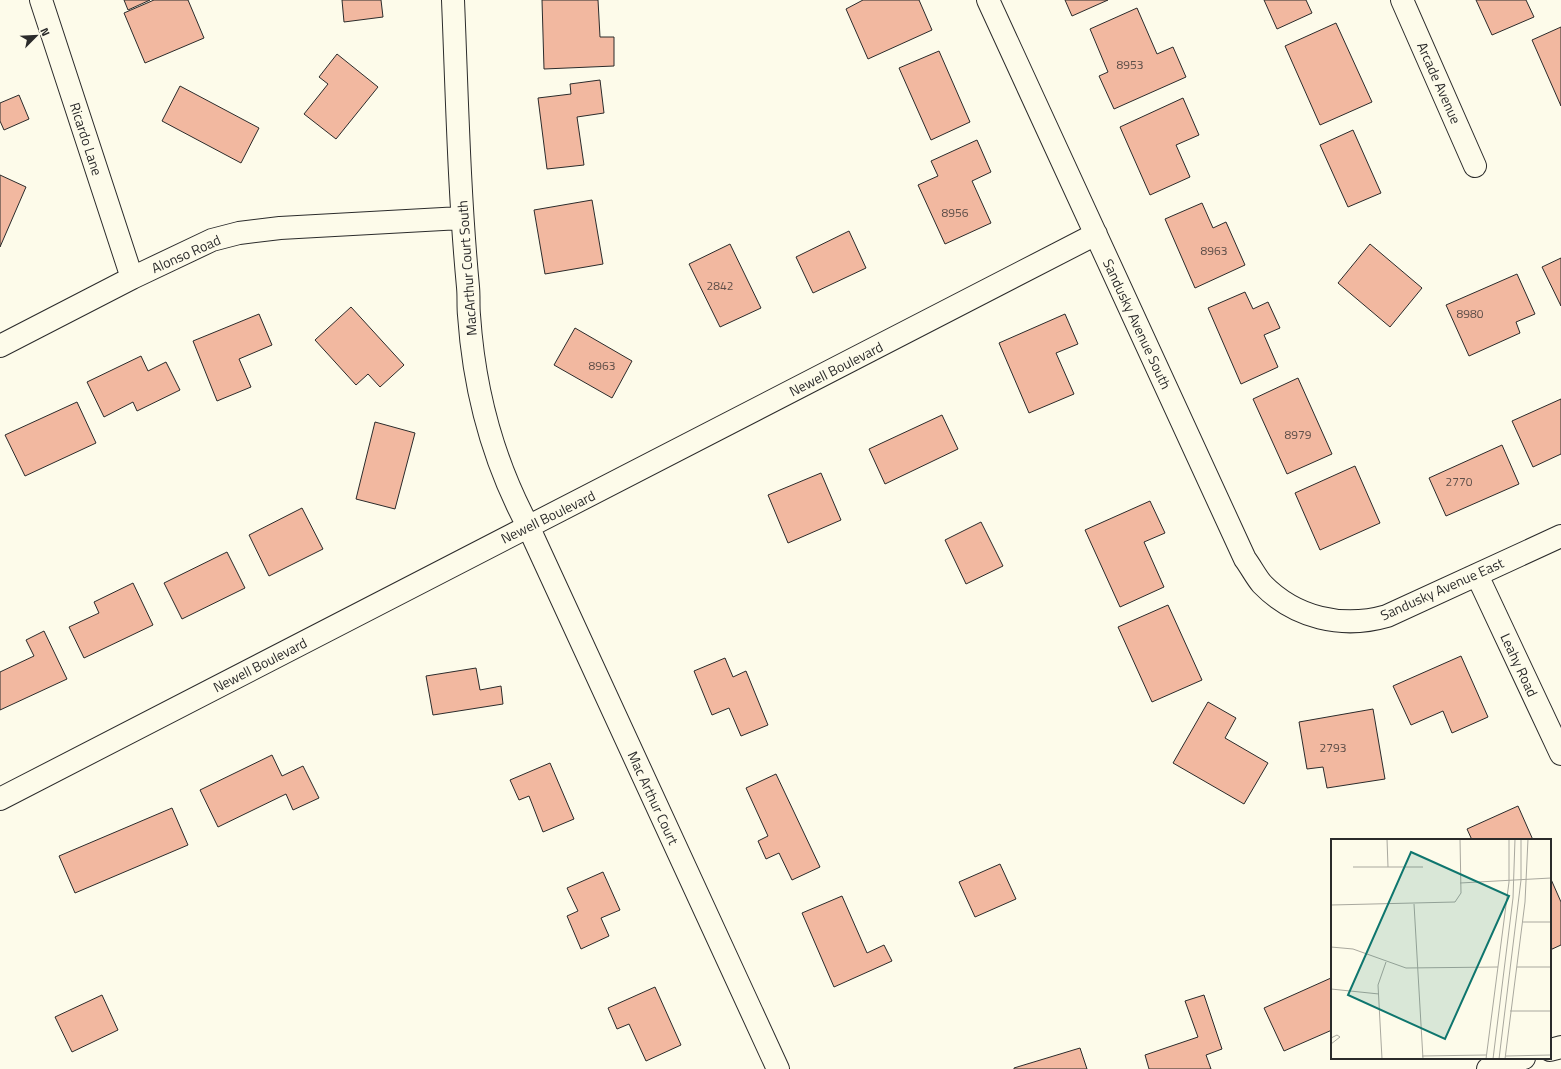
<svg xmlns="http://www.w3.org/2000/svg" width="1561" height="1069" viewBox="0 0 1561 1069" font-family="'Titillium Web',sans-serif">
<style>
.building{fill:#f2b8a0;stroke:#2b2b2b}
.lines{fill:none;stroke-linecap:round;stroke-linejoin:round}
.minor-casing{stroke:#2b2b2b;stroke-width:24}
.minor{stroke:#fdfbea;stroke-width:22}
.labels{text-anchor:middle;stroke-width:3;stroke-linejoin:round;paint-order:stroke}
.number-label{font-size:12px;fill:#5d4e48}
.street-label{font-size:14px;fill:#2b2b2b;stroke:#fdfbea}
.inset-road{fill:none;stroke:#a9a89e;stroke-width:1}
.view{fill:#0f766e;fill-opacity:0.15;stroke:#0f766e;stroke-width:2}
.inset-edge{fill:none;stroke:#2b2b2b;stroke-width:2}
</style>
<rect width="100%" height="100%" fill="#fdfbea"/>
<path class="building" d="M124 0H150L128 10Z
M154 0H188L204 38 145 63 124 13Z
M342 0H381L383 17 344 22Z
M542 0H598L600 37H614V66L544 69Z
M863 0H919L932 30 868 59 846 9Z
M1065 0H1108L1072 16Z
M1264 0H1306L1312 13 1277 29Z
M1476 0H1526L1534 17 1492 35Z
M1137 8 1157 54 1173 47 1186 77 1114 109 1099 76 1108 72 1090 29Z
M1336 23 1372 102 1320 125 1285 46Z
M1561 27V106L1532 40Z
M939 51 970 122 931 140 899 68Z
M337 54 378 87 336 139 304 114 328 84 319 77Z
M600 80 604 113 577 117 584 165 547 169 538 98 571 94 570 84Z
M180 86 259 128 241 163 162 121Z
M19 95 29 119 4 130 0 121V103Z
M1183 98 1199 135 1176 145 1190 177 1150 195 1120 127Z
M1353 130 1381 193 1348 207 1320 145Z
M977 140 991 172 972 181 991 223 945 244 918 185 938 176 931 161Z
M0 175 26 187 0 247Z
M592 200 603 264 545 274 534 210Z
M1202 203 1213 228 1226 222 1245 265 1195 288 1165 219Z
M849 231 866 268 813 293 796 257Z
M730 244 761 308 720 327 689 264Z
M1370 244 1422 288 1390 327 1338 283Z
M1561 258V306L1542 267Z
M1517 274 1535 314 1516 322 1520 333 1469 356 1446 305Z
M1245 292 1253 309 1268 302 1280 328 1264 335 1278 367 1241 384 1208 308Z
M351 307 404 365 380 387 368 374 356 385 315 340Z
M259 314 272 345 239 359 251 387 217 401 193 341Z
M1065 314 1078 344 1056 353 1074 394 1029 413 999 343Z
M575 328 632 361 612 398 554 365Z
M141 356 148 371 166 362 180 390 137 411 133 402 104 417 87 382Z
M1298 378 1332 454 1287 474 1253 399Z
M1561 399V454L1533 467 1512 421Z
M77 402 96 443 25 476 5 435Z
M942 415 958 449 885 484 869 449Z
M375 422 415 433 395 509 356 499Z
M1502 445 1519 484 1446 516 1429 478Z
M1355 466 1380 523 1320 550 1295 493Z
M821 473 841 520 788 543 768 495Z
M1150 501 1165 533 1144 542 1164 587 1120 607 1085 530Z
M302 508 323 549 269 576 249 535Z
M981 522 1003 566 966 584 945 540Z
M227 552 245 588 182 619 164 583Z
M133 583 153 625 84 658 69 627 99 613 94 602Z
M1168 605 1202 680 1152 702 1118 627Z
M44 631 67 679 0 710V672L34 656 26 640Z
M1461 656 1488 717 1452 733 1443 711 1411 725 1393 686Z
M725 658 733 677 746 671 768 725 741 736 729 708 712 715 694 671Z
M476 668 480 690 501 686 503 704 433 715 426 676Z
M1208 702 1236 718 1225 738 1268 763 1244 804 1173 763Z
M1373 709 1385 779 1327 788 1323 767 1307 769 1299 722Z
M272 755 282 776 303 766 319 798 293 810 286 794 218 827 200 790Z
M550 763 574 819 543 832 529 796 519 800 510 780Z
M776 774 820 867 792 880 779 853 766 859 758 841 768 836 746 788Z
M1518 806 1533 840H1472L1467 829Z
M172 808 188 845 75 893 59 856Z
M1000 864 1016 899 975 917 959 882Z
M603 872 620 910 601 918 609 936 581 949 567 916 578 911 567 888Z
M1550 877 1561 902V945L1550 950Z
M842 896 867 953 884 945 892 961 834 987 802 913Z
M1331 978 1332 1030 1284 1051 1264 1008Z
M655 987 681 1045 646 1061 629 1024 617 1029 608 1008Z
M102 995 118 1030 72 1052 55 1017Z
M1204 995 1222 1049 1206 1055 1211 1069H1149L1145 1055 1198 1037 1185 1001Z
M1080 1048 1087 1069H1014V1068Z"/>
<g class="lines">
<defs>
<path id="minor" d="M41 0 132 278
M453 0C457 96 459 192 468 287 469 297 468 306 469 315 474 388 493 461 528 526L778 1069
M988 0 1245 559C1251 567 1256 577 1262 584 1295 618 1342 629 1387 616L1561 536
M1402 0 1475 166
M0 346 132 278 212 240 239 233 280 228 461 218
M1477 575 1561 754
M0 799 1096 234
M1550 1050 1561 1047
M1488 1069 1524 1058"/>
</defs>
<use href="#minor" class="minor-casing"/>
<use href="#minor" class="minor"/>
</g>
<g class="labels">
<g class="number-label">
<text x="1130" y="69">8953</text>
<text x="955" y="217">8956</text>
<text x="1214" y="255">8963</text>
<text x="720" y="290">2842</text>
<text x="1470" y="318">8980</text>
<text x="602" y="370">8963</text>
<text x="1298" y="439">8979</text>
<text x="1459" y="486">2770</text>
<text x="1333" y="752">2793</text>
</g>
<g class="street-label">
<text transform="translate(1439 83) rotate(66)" y="5">Arcade Avenue</text>
<text transform="translate(86 139) rotate(72)" y="5">Ricardo Lane</text>
<text transform="translate(186 254) rotate(-24)" y="5">Alonso Road</text>
<text transform="translate(467 268) rotate(-94)" y="5">MacArthur Court South</text>
<text transform="translate(1137 324) rotate(65)" y="5">Sandusky Avenue South</text>
<text transform="translate(836 369) rotate(-27)" y="5">Newell Boulevard</text>
<text transform="translate(548 517) rotate(-26)" y="5">Newell Boulevard</text>
<text transform="translate(1442 589) rotate(-24)" y="5">Sandusky Avenue East</text>
<text transform="translate(260 665) rotate(-27)" y="5">Newell Boulevard</text>
<text transform="translate(1519 665) rotate(65)" y="5">Leahy Road</text>
<text transform="translate(653 798) rotate(65)" y="5">Mac Arthur Court</text>
</g>
</g>
<g transform="translate(1331 839)">
<rect width="220" height="220" fill="#fdfbea"/>
<path class="inset-road" d="M56 0 57 28M22 28H92M129 44 220 39M83 65 92 220M0 66 124 63 130 54 129 0M192 83H220M0 108 22 110 75 129 167 128M186 128H220M0 150 48 155M179 172H220M0 199 6 196 9 198 0 205M91 217 155 216M175 217 220 216M51 220 47 146 55 123M155 220 178 43V0M162 220 182 59 184 0M168 220 190 41V0M174 220 194 63 197 0"/>
<path class="view" d="M80 13 178 57 114 200 17 156Z"/>
<rect width="220" height="220" class="inset-edge"/>
</g>
<g transform="translate(36 36) rotate(66)" stroke="#fdfbea" stroke-width="3" paint-order="stroke">
<path d="M0-3L7 15L0 10L-7 15Z" fill="#2b2b2b"/>
<text y="-6" font-size="11" font-weight="bold" text-anchor="middle" fill="#2b2b2b">N</text>
</g>
</svg>
